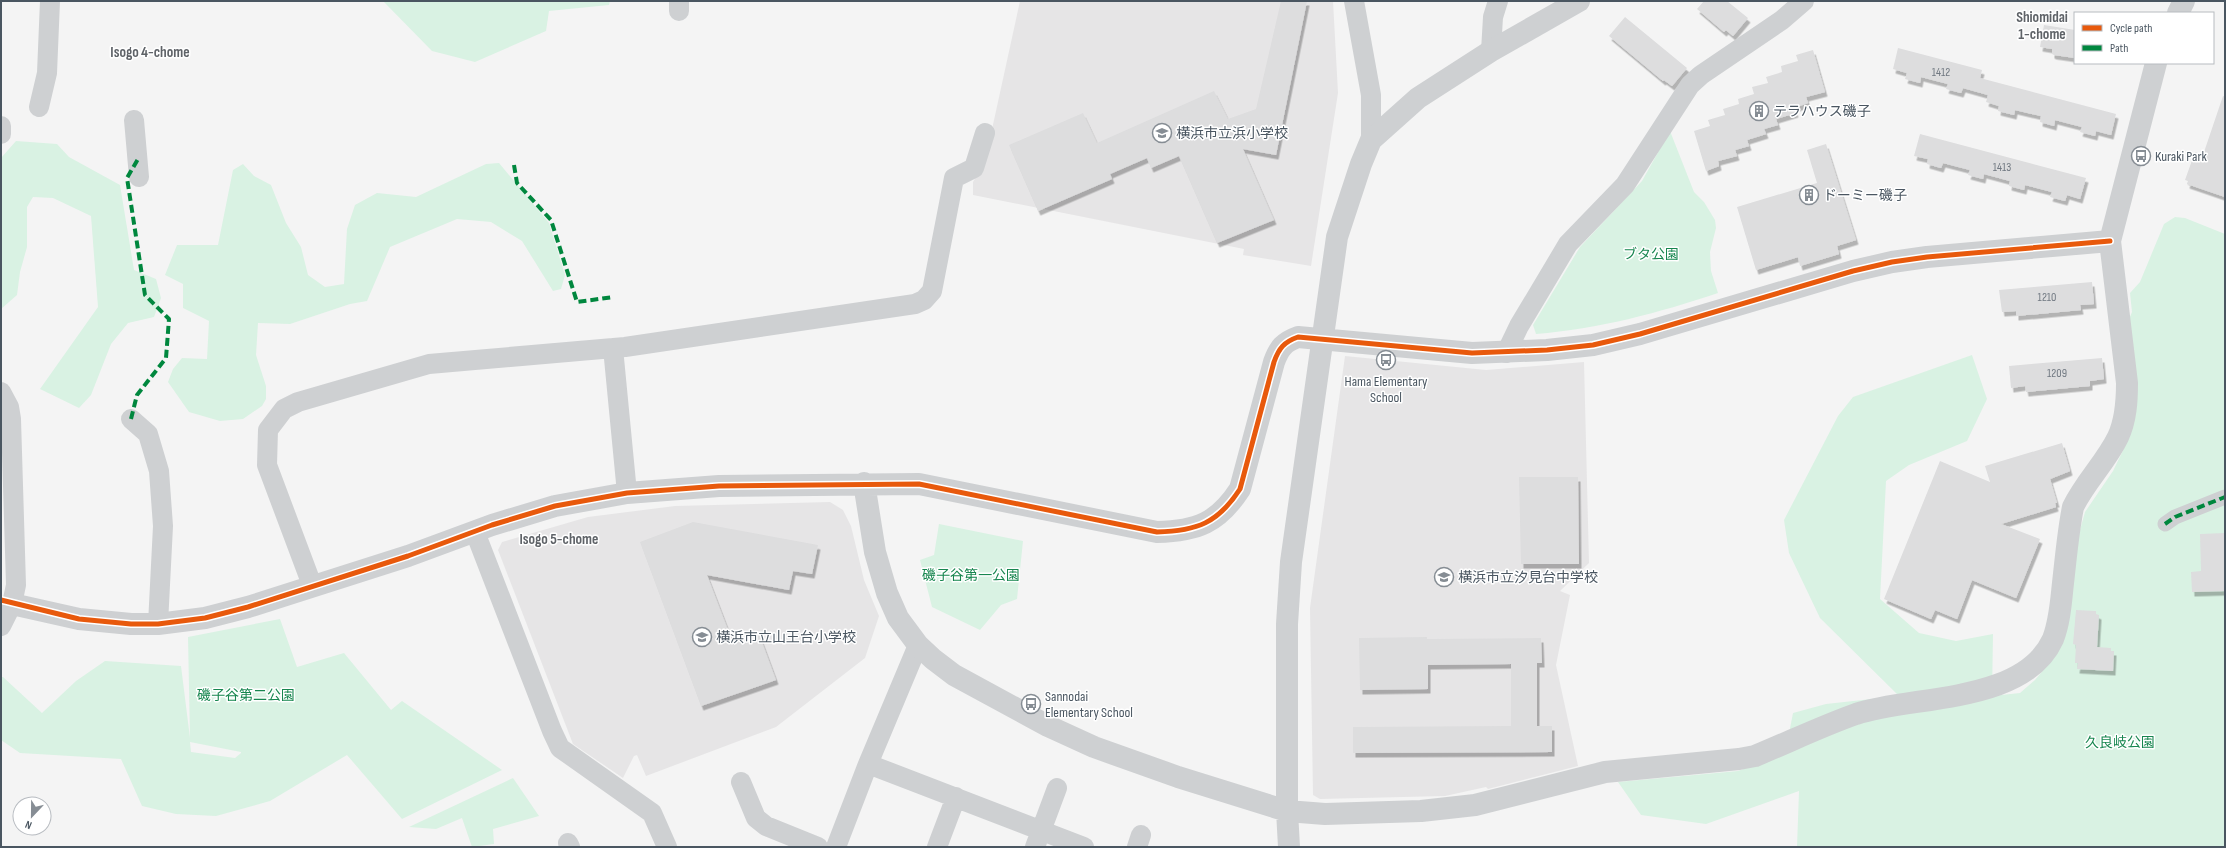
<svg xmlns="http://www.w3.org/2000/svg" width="2226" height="848" viewBox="0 0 2226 848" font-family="'Sofia Sans Condensed','Noto Sans JP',sans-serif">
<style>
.education{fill:#e6e5e6}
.green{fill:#d9f2e3;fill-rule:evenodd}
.building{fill:#ddddde;filter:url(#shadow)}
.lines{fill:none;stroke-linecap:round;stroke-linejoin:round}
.pedestrian{stroke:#ced0d2;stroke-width:15}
.minor{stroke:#ced0d2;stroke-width:20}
.tertiary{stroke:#ced0d2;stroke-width:22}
.quiet{stroke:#00873e;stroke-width:4;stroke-dasharray:8 4;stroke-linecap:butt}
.cycleway-casing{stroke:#fff;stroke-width:8}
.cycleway{stroke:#e8590c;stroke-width:5}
.labels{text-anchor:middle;stroke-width:3;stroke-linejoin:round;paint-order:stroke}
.number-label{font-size:12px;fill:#707881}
.poi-label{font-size:14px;fill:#4a5661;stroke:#fff;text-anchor:start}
.park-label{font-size:14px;fill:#17864f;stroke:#fff}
.neighbourhood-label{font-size:15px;font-weight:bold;fill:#5f6368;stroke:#fff}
</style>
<defs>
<filter id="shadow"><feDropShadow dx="2.5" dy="4.5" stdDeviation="0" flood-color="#0004"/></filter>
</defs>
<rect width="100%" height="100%" fill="#f4f4f4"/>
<path class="education" d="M1020 1H1333L1338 93 1311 266 1243 255 1244 249 973 195V182L983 164 989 143Z
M1345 356 1486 370 1584 362 1589 563 1560 591 1570 595 1556 665 1578 766 1488 789 1486 787 1445 796 1320 799 1313 795 1310 608Z
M830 502 843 510 851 526 864 580 879 616 865 658 776 727 646 776 637 755 634 756 623 778 573 744 498 550 502 542 588 517 675 506Z"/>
<path class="green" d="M383 1H610L609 5 549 11 546 31 475 62 432 51Z
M1670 131 1694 192 1704 202 1715 220 1716 228 1710 252 1711 271 1718 293C1658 313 1599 329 1536 334L1533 325 1580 247 1642 181Z
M16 141 57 144 69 157 120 185 134 270 156 279 161 298 154 317 128 323 111 344 91 395 79 408 40 389 98 307 91 216 53 198 33 197 27 207V247L20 272 17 295 1 309V158Z
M499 163 549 223 565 275 561 289 553 291 522 241 491 222 457 219 390 247 367 301 350 304 290 324 258 323 256 355 266 386V399L262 406 243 419 220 421 189 412 168 382 173 369 182 358 207 359 209 321 183 308V284L165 275 177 245H218L233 170 243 164 254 176 271 185 286 223 301 247 308 275 325 287 344 284 347 229 355 205 377 193 416 197 486 164Z
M2175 217 2185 218 2225 234V847H1797L1799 791 1706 824 1641 815 1618 782 1738 771 1785 754 1793 713 1826 704 1899 696 1820 618 1789 553 1784 520 1838 416 1853 397 1972 355 1987 399 1967 441 1909 465 1886 481 1880 599 1919 633 1956 641 1993 634 1992 696 2020 693 2035 680 2056 655 2068 618 2078 537 2085 512 2113 471 2130 436 2127 324 2132 312 2130 293 2140 282 2164 224Z
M939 524 1023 541 1017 599 1001 605 980 630 932 607 920 560 934 555Z
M280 619 297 667 344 653 391 710 402 701 502 770 402 819 347 755 270 801 216 816 176 814 142 806 121 759 20 753 1 740V677H3L42 713 76 681 105 661 181 666 190 738 188 637ZM190 742 241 752V753L235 758 191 752Z
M513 778 539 816 493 829 494 844 472 847 462 818 436 829 409 827Z"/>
<path class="building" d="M1281 1H1307L1276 155 1243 149 1274 220 1217 243 1179 156 1151 168 1147 158 1110 174 1112 179 1038 211 1009 145 1083 113 1097 143 1214 91 1228 119 1256 109Z
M1704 1H1727L1748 18 1733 36 1726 30 1724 32 1697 9Z
M1625 17 1687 68 1672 86 1664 80 1663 81 1609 36Z
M2044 25 2075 30V58L2054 55 2052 54V49L2040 47Z
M1898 48 1982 70 1980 78 2116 114 2111 135 2096 131 2095 136 2080 132 2082 127 2055 120 2054 126 2040 122 2041 116 2015 110 2014 115 1998 111 1999 106 1986 102 1988 95 1963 88 1961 93 1946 89 1948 84 1921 77 1920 83 1905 79 1907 73 1893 69Z
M1813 50 1825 92 1806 97 1808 103 1794 108 1796 113 1776 119 1778 125 1764 129 1766 134 1747 140 1749 146 1735 150 1737 156 1718 161 1719 166 1706 171 1694 131 1710 126 1708 120 1725 115 1723 109 1739 104 1738 99 1754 94 1752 87 1768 83 1766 77 1782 72 1781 66 1798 61 1796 55Z
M2223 96 2225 97V197L2187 184 2188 181 2185 180 2195 152 2203 155Z
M1920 134 2086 178 2080 199 2067 195 2065 201 2050 197 2052 192 2025 185 2024 190 2009 186 2010 181 1984 174 1983 179 1968 175 1970 170 1943 163 1941 168 1927 164 1928 159 1914 156Z
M1826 144 1856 240 1837 246 1839 254 1800 266 1798 257 1756 270 1737 207 1817 183 1807 150Z
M2092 282 2094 304 2080 305 2081 310 2016 316V311L2002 312 1999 290Z
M2102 358 2104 379 2090 381V386L2026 392 2025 386 2011 388 2009 366Z
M2062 443 2070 471 2050 479 2057 503H2055L2056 507 2001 524 2040 539 2016 598 1972 580 1957 619 1935 610 1931 619 1884 599 1940 461 1990 482 1985 466Z
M1519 477H1578L1579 564H1521Z
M693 522 818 545 812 574 793 571 789 590 707 575 733 643 759 634 776 680 701 706 640 542Z
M2225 533V591L2192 592 2191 572 2201 571 2200 534Z
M2076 610 2096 611V614L2099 615 2097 647 2111 648V651H2114L2113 671 2077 669 2078 663H2075L2076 645 2073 644Z
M1427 637V639L1541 638 1542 663H1537V726H1552V752L1353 753V727L1511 726V664L1428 665V689L1360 690 1359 638Z"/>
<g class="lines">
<path class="pedestrian" d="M2165 524 2175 517 2225 497"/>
<path class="minor" d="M1354 1 1371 95V140
M679 11V1
M1491 51 1493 17 1498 1
M39 107 47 73 50 1
M134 120 139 177
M1 126V134
M613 348 627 493
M1506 353 1519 326 1568 244 1625 185 1690 85 1701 75 1782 20 1804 1
M1 392 9 407 11 419 16 585 12 604 1 626
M131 419 148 434 159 471 163 526 158 624
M475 532 552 731 560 748 652 813 667 847
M312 585 267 465 268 430 284 409 298 402 429 364 625 347 915 304 924 300 932 291 954 178 974 168 985 133
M868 764 1084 847
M741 782 756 818 766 826 818 847
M568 843 570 847
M836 847 868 764 918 645
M937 847 956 797
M1035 847 1057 788
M1137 847 1141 835"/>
<path class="tertiary" d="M2178 13 2184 1
M864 483 875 552 887 593 898 618 918 645 933 659 954 675 1048 726 1094 747 1178 777 1287 811 1325 814 1421 811 1475 805 1605 772 1739 759 1755 756C1789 742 1822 726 1856 714 1914 695 2024 704 2053 639 2060 621 2061 601 2063 583 2066 557 2068 532 2073 507 2085 482 2106 462 2118 437 2126 420 2127 401 2127 383L2110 241 2156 63
M12 604 79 619 131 624H158L205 618 248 607 408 556 492 525 555 506 627 493 719 486 919 484 1157 532C1197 531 1218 523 1240 489L1274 362C1279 348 1284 342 1298 337L1472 353 1547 350 1593 345 1640 334 1853 271 1892 262 1927 257 2110 241
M1289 847 1287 811V624L1291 562 1337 237 1361 164 1371 140 1418 98 1491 51 1579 1"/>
<path class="quiet" d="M514 165 517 183 551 220 577 302 613 297
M131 419 137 395 166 358 169 319 145 295 127 178 138 159
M2165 524 2175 517 2225 497"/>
<defs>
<path id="cycleway" d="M1 600 79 619 131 624H158L205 618 248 607 408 556 492 525 555 506 627 493 719 486 919 484 1157 532C1197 531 1218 523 1240 489L1274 362C1279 348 1284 342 1298 337L1472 353 1547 350 1593 345 1640 334 1853 271 1892 262 1927 257 2110 241"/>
</defs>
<use href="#cycleway" class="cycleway-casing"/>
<use href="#cycleway" class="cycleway"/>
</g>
<defs>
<symbol id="building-ring" viewBox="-11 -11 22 22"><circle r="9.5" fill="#fff" stroke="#868d94" stroke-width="1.5"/><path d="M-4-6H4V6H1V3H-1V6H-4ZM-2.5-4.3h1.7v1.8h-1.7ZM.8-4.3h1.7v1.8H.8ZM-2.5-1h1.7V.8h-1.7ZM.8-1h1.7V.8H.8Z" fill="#868d94"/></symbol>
<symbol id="school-ring" viewBox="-11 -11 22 22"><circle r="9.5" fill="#fff" stroke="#868d94" stroke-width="1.5"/><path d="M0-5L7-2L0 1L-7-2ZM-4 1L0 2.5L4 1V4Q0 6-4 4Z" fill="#868d94"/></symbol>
<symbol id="bus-ring" viewBox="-11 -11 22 22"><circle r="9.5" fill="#fff" stroke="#868d94" stroke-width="1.5"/><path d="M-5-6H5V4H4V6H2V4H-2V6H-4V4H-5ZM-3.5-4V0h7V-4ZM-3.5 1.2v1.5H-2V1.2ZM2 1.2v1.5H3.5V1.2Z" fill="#868d94"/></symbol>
</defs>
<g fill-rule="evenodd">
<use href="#building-ring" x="1748" y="100" width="22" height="22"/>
<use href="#school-ring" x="1151" y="122" width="22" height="22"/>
<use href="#bus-ring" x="2130" y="145" width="22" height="22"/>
<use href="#building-ring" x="1798" y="184" width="22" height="22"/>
<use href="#bus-ring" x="1375" y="349" width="22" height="22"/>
<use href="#school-ring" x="1433" y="566" width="22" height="22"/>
<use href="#school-ring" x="691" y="626" width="22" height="22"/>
<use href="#bus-ring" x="1020" y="693" width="22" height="22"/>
</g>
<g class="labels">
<g class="number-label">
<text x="1941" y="76">1412</text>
<text x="2002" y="171">1413</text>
<text x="2047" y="301">1210</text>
<text x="2057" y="377">1209</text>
</g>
<g class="poi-label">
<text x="1773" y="116">テラハウス磯子</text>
<text x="1176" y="138">横浜市立浜小学校</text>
<text x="2155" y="161">Kuraki Park</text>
<text x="1823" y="200">ドーミー磯子</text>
<text x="1386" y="386" text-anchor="middle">Hama Elementary<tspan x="1386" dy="16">School</tspan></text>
<text x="1458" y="582">横浜市立汐見台中学校</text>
<text x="716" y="642">横浜市立山王台小学校</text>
<text x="1045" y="701">Sannodai<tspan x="1045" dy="16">Elementary School</tspan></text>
</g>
<g class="park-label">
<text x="1651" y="259">ブタ公園</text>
<text x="971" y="580">磯子谷第一公園</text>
<text x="246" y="700">磯子谷第二公園</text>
<text x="2120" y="747">久良岐公園</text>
</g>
<g class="neighbourhood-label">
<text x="2042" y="22">Shiomidai<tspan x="2042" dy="17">1-chome</tspan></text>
<text x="150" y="57">Isogo 4-chome</text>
<text x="559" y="544">Isogo 5-chome</text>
</g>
</g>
<rect width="2226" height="848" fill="none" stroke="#4a5661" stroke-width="4"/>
<rect x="2074" y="12" width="140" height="52" fill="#ffffff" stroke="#b7bbc0"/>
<rect x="2082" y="25" width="20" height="6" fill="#e8590c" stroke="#b7bbc0"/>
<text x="2110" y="32" font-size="12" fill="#4a5661">Cycle path</text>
<rect x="2082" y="45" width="20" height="6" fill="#00873e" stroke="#b7bbc0"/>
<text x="2110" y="52" font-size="12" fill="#4a5661">Path</text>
<g transform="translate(32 816) rotate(202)"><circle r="19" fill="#ffffff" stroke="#b7bbc0"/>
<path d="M0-3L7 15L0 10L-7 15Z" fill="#868d94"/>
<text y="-6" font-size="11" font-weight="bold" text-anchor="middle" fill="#4a5661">N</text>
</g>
</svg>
